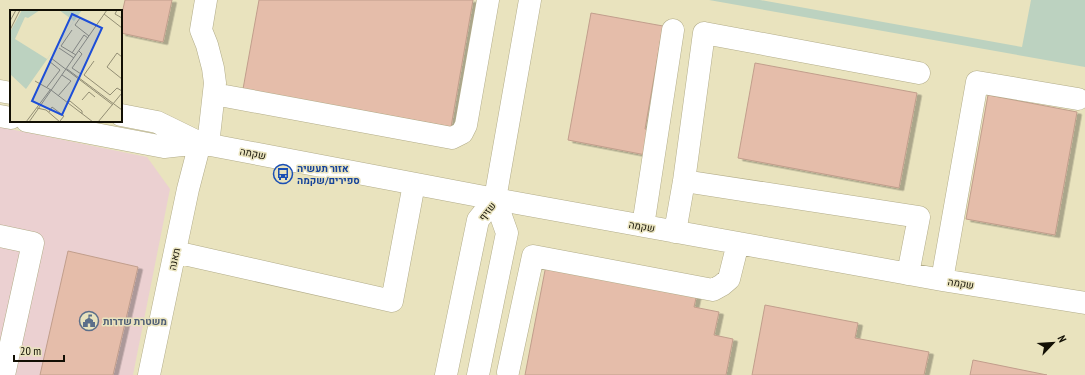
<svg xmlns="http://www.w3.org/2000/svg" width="1085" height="375" viewBox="0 0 1085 375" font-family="'PT Sans Narrow',Heebo,sans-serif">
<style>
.commercial{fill:#ebd0d1}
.green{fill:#bcd2c0}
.building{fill:#e5bdaa;stroke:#c19e8c;filter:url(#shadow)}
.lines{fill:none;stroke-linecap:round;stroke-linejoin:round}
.minor-casing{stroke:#b2ac89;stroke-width:23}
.minor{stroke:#fff;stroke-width:22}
.labels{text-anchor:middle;stroke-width:3;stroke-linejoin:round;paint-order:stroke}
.street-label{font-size:10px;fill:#120f04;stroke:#e9e3be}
.transit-label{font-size:10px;font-weight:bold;fill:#164399;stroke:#e9e3be;text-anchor:start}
.service-label{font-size:10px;font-weight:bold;fill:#4e5e75;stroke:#e9e3be;text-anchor:start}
.inset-road{fill:none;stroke:#938e74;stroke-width:1}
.view{fill:#1d4ed8;fill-opacity:0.15;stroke:#1d4ed8;stroke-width:2}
.inset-edge{fill:none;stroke:#120f04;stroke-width:2}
</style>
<defs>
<filter id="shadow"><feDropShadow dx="4.5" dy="2.5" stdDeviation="0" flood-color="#0004"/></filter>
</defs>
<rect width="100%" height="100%" fill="#e9e3be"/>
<path class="commercial" d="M0 127 147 157 170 189 133 375H0Z"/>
<path class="green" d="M709 0H760L1022 47 1031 0H1085V67Z"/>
<path class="building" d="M125 0H172L163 42 121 33V18Z
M259 0H473L451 127 243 89Z
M591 13 663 26 645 129 656 131 651 156 568 140Z
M755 63 917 93 899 188 738 158Z
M988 95 1077 112 1055 235 966 219Z
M68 251 138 267 113 375H40Z
M547 260 698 289 694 307 719 312 714 335 733 339 726 375H525Z
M765 305 858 323 855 338 929 352 924 375H752Z
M973 360 1047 375H970Z"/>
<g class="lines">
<defs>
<path id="minor" d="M206 0 201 30 207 45 213 68 215 83 208 145
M0 91 11 93
M214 94 452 138 462 133 466 125 488 0
M121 115 157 122 200 143
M0 116 11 118
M27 121 164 147 200 143 495 199 942 280 1085 303
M684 181 919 217 908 274
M643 226 673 30
M675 232 684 181 704 33 919 73
M0 236 33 243 4 375
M175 252 392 301 414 184
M942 280 977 82 1078 99
M508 372 533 256 713 290 722 285 729 279 738 243
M149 375 188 189 200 143
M446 375 478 220 495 199 530 0
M478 375 507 233 495 199"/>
</defs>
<use href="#minor" class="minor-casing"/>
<use href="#minor" class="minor"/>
</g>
<defs>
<symbol id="bus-ring" viewBox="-11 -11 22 22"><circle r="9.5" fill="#e9e3be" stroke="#1a4fb4" stroke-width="1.5"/><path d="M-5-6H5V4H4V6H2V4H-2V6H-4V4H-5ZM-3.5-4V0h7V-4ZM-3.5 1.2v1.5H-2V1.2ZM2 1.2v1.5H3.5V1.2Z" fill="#1a4fb4"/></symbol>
<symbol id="civic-ring" viewBox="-11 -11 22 22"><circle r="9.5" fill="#e9e3be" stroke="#5c6f8a" stroke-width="1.5"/><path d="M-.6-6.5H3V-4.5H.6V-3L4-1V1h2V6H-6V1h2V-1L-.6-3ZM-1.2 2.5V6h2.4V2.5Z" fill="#5c6f8a"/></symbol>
</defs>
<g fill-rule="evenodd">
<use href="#bus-ring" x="272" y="163" width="22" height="22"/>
<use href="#civic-ring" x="78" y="310" width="22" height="22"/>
</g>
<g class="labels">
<g class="street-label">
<text transform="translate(253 153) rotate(11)" y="4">שקמה</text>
<text transform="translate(487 211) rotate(-52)" y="4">שזיף</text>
<text transform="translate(642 226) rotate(10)" y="4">שקמה</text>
<text transform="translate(174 259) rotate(-78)" y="4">תאנה</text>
<text transform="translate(961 283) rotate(9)" y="4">שקמה</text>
</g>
<g class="transit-label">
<text x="297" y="172">אזור תעשיה<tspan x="297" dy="12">ספירים/שקמה</tspan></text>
</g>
<g class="service-label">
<text x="103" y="325">משטרת שדרות</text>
</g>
</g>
<g transform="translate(10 10)">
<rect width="112" height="112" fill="#e9e3be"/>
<path d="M12 0H30L18 8 15 7 5 29 37 49 64 11 49 0H72L16 79 0 64V22Z" fill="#bcd2c0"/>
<path class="inset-road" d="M107 0 105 4 112 8M94 4 112 18M70 8 65 15 79 26M0 11 6 0M0 20 10 0M62 20 51 36 66 45M49 38 64 48M69 41 72 44 62 58 71 64M62 43 74 25 78 28M112 47 107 43 97 57 112 69M41 48 103 95M57 59 112 100M74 65 100 85 107 78 112 81M74 65 84 51M25 71 41 80M37 77 50 60 39 51M41 80 83 112M48 86 61 71 52 65M72 90 79 82 85 87M57 93 60 91 72 101V104M27 98 36 100 50 112M39 102 42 97 54 106 50 111M16 112 40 80M19 112 97 0M88 112 112 83"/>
<path class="view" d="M62 4 92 18 52 105 22 91Z"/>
<rect width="112" height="112" class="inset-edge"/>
</g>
<g transform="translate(1053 343) rotate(65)" stroke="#e9e3be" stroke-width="3" paint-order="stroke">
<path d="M0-3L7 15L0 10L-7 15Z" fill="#120f04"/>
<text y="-6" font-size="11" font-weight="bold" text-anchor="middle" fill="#120f04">N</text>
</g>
<path d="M14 355v6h50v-6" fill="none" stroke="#120f04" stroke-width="2"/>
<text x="20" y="355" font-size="12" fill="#120f04" stroke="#e9e3be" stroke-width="3" paint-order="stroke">20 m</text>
</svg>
